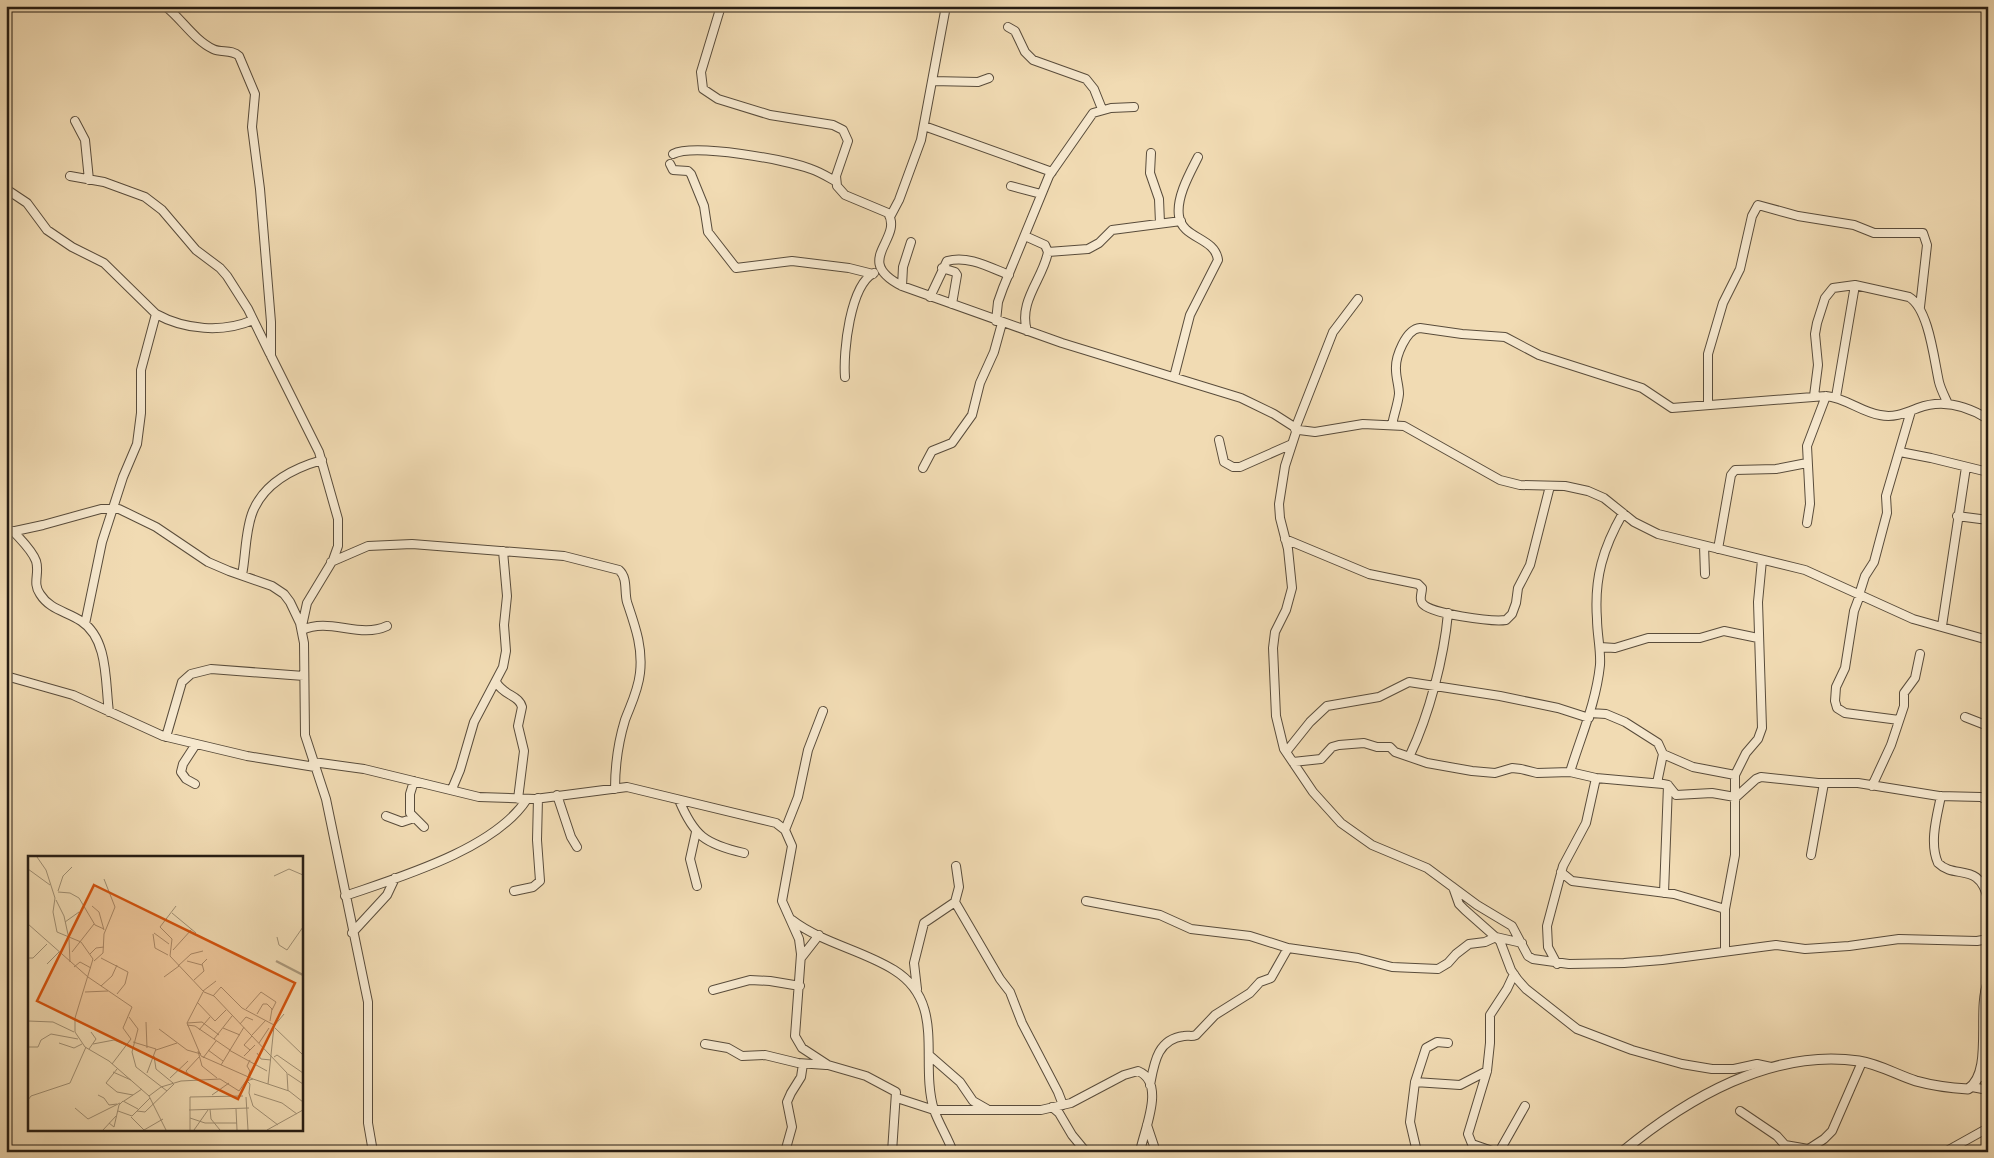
<svg xmlns="http://www.w3.org/2000/svg" width="1994" height="1158" viewBox="0 0 1994 1158" font-family="'IM FELL DW Pica',serif">
<style>
.lines{fill:none;stroke-linecap:round;stroke-linejoin:round}
.minor-casing{stroke:#594c3b;stroke-width:10}
.tertiary-casing{stroke:#594c3b;stroke-width:11}
.minor{stroke:#f6e8ce;stroke-width:8}
.tertiary{stroke:#f6e8ce;stroke-width:9}
.inset-river{fill:none;stroke:#ac9a7d;stroke-width:2.5}
.inset-road{fill:none;stroke:#a08f73;stroke-width:1}
.view{fill:#d5530d;fill-opacity:0.15;stroke:#d5530d;stroke-width:2.5}
.inset-edge{fill:none;stroke:#261c13;stroke-width:2.5}
</style>
<rect width="100%" height="100%" fill="#f1dbb3"/>
<filter id="stains"><feTurbulence type="fractalNoise" baseFrequency=".004" numOctaves="4"/><feColorMatrix values="0 0 0 0 .2 0 0 0 0 .09 0 0 0 0 .02 0 0 0 .5 -.17"/></filter>
<radialGradient id="worn" r=".72"><stop offset=".6" stop-color="#630" stop-opacity="0"/><stop offset="1" stop-color="#630" stop-opacity=".3"/></radialGradient>
<g class="lines">
<defs>
<path id="minor" d="M165 6C181 18 194 40 213 49 221 53 232 49 239 56L255 94 252 127 260 189 271 322V356L319 452 338 519V546L333 560 307 603 302 626
M721 6 701 72 703 89 718 99 770 115 833 125 843 130 848 141 836 176 837 186 845 195 888 213C904 240 851 260 902 286L1062 343 1241 398 1274 414 1299 430 1315 432 1363 424 1404 426 1500 480 1520 485 1565 486 1588 491 1604 498 1634 522 1658 534 1805 570 1913 619 1988 640
M1008 27 1015 31 1025 52 1033 60 1086 79 1094 89 1102 109
M932 81 978 82 989 78
M75 121 85 140 89 180
M924 126 1052 172
M1151 153 1150 173 1159 199 1160 223
M673 154C695 143 787 160 811 169 820 172 828 177 835 181
M670 164 673 170 688 171 691 174 704 206 708 232 736 268 792 261 849 268 873 274
M70 176 104 182 145 197 162 210 196 250 220 268 227 276 248 309 270 354
M1011 186 1041 194
M6 189 27 203 47 230 72 247 104 263 156 314C185 330 223 333 253 320
M890 217 899 200 921 140 946 6
M1025 236 1045 245 1048 252C1043 279 1018 301 1027 331
M1048 252 1088 249 1099 243 1112 230 1181 221
M942 268 955 272 957 275 952 304
M902 286 903 267 911 242
M930 297 947 261C968 255 989 267 1009 275
M996 321 998 302 1003 288 1049 176 1093 113 1111 108 1134 107
M845 377C843 352 850 285 874 273
M1174 377 1190 315 1218 260C1215 237 1182 239 1179 216 1176 197 1190 173 1198 157
M1814 396 1818 365 1815 334 1817 323 1825 298 1833 288 1855 285 1909 297C1929 309 1934 360 1939 382 1941 390 1945 397 1948 404
M1836 397 1855 285
M1708 404V354L1723 303 1740 269 1752 216 1758 205 1798 216 1854 225 1874 233H1923L1927 245 1920 307
M1392 425C1394 414 1398 404 1399 394 1399 386 1396 378 1396 370 1395 357 1406 329 1420 328L1462 334 1505 337 1539 355 1642 388 1672 408 1826 396C1846 398 1861 412 1880 415 1894 418 1905 413 1918 408 1942 399 1967 406 1988 419
M1295 429 1333 332 1358 299
M1297 429 1285 466 1279 504 1280 518 1288 549 1292 588 1286 610 1275 632 1273 648 1276 716 1284 749 1313 792 1341 823 1372 845 1427 868 1477 905 1512 926 1528 956 1533 959 1569 964 1624 963 1662 960 1776 945 1805 949 1849 946 1899 939 1977 941 1988 939
M1219 440 1224 462 1233 467H1240L1292 444
M1900 452 1931 458 1988 472
M923 468 932 451 952 443 972 415 980 383 994 352 1002 323
M1957 516 1988 520
M1807 523 1810 504 1807 446 1826 396
M13 531C21 540 32 550 36 561 40 573 32 583 40 594 50 610 66 611 81 621 109 639 105 684 109 712
M6 533 43 525 101 509H119L156 527 208 562 229 571 272 586 284 594 290 602 300 623 304 643 305 735 326 799 368 1002V1123L373 1152
M1285 539 1369 574 1418 584 1422 588C1422 593 1419 599 1422 603 1429 614 1493 622 1506 620L1512 614 1516 603 1518 588 1530 565 1550 486
M1704 546 1705 574
M1718 549 1731 475 1735 470 1776 469 1807 463
M331 562 368 546 412 544 564 556 619 570C628 578 624 591 627 602 635 626 643 647 640 673 638 691 631 704 625 720 618 743 615 765 615 789
M242 575C246 555 245 530 253 511 265 482 294 468 322 460
M1859 595 1865 576 1874 562 1887 513 1886 496 1911 411
M1860 595 1854 611 1845 668 1836 687 1835 701 1837 708 1845 713 1899 720
M85 624 102 542 123 477 137 444 141 413V370L156 314
M1942 626 1966 467
M302 630C330 617 359 639 387 626
M1600 647 1615 648 1648 638H1700L1724 631 1758 638
M6 676 73 695 163 736 247 756 315 767
M496 682C504 696 519 695 522 707L518 726 524 751 518 799
M1590 713 1606 714 1625 722 1658 743 1663 754 1657 783
M1965 717 1988 726
M166 737 182 682 191 674 211 669 304 676
M1286 752 1310 722 1327 706 1379 697 1409 682 1500 696 1558 708 1589 718
M1663 754 1693 767 1735 775
M1410 755C1429 715 1444 658 1448 613
M313 762 364 769 479 797 535 799 627 787 776 823 785 830 792 846 782 901 799 939 801 954 795 1036 802 1048 828 1065 866 1076 896 1092 892 1152
M1293 762 1321 759 1332 747 1339 745 1364 743 1377 747H1390L1395 752 1427 763 1472 771 1495 773 1512 768 1521 769 1537 773 1570 772 1596 778 1663 784 1668 785 1676 795 1712 793 1735 797
M1570 772C1581 736 1596 703 1600 665 1601 650 1597 634 1597 619 1594 578 1603 548 1623 513
M414 781 410 794V813L424 827
M195 784 186 779 181 772 183 764 196 744
M1872 786 1891 745 1904 706V693L1915 678 1920 654
M452 789 460 770 474 722 503 667 506 651 504 625 507 596 503 551
M557 795 571 837 577 847
M1941 796C1937 816 1929 843 1938 863 1955 880 1979 861 1988 899
M1735 798 1756 779 1761 777 1818 783H1858L1939 796 1981 797 1988 801
M679 800C694 836 705 844 744 853
M386 816 402 822 414 818
M785 830 798 797 808 750 823 711
M696 832 690 859 697 886
M1811 855 1824 783
M1561 872 1572 881 1674 894 1725 909
M1453 887 1459 904 1465 910 1500 941 1511 970 1518 980 1526 989 1577 1029 1632 1050 1682 1064 1712 1069H1734L1757 1064 1771 1067
M514 891 533 887 540 881 537 840 538 798
M1664 893 1668 785
M345 896C400 877 495 849 527 799
M1086 901 1160 915 1191 929 1250 936 1288 948 1358 958 1392 967 1438 969 1448 963 1456 954 1469 944 1485 942 1496 937 1522 943
M955 902 1000 979 1010 992 1022 1023 1058 1092 1063 1105
M792 920C822 943 862 950 894 970 947 1003 919 1061 934 1110 939 1124 948 1138 953 1152
M352 933 387 895 395 878
M1725 951V909L1735 855V775L1746 753 1758 739 1762 728 1758 602 1762 560
M801 958 819 935
M1557 964 1548 947 1547 926 1563 866 1586 823 1596 778
M917 989 914 963 924 923 955 902 959 887 956 866
M713 990 750 980 770 981 800 986
M705 1044 728 1048 742 1056 765 1055 798 1063 826 1065
M929 1055 960 1082 973 1101 987 1109
M1981 1077 1988 1073
M1415 1082 1460 1085 1487 1071
M1150 1085C1154 1064 1157 1039 1184 1036 1189 1035 1191 1037 1196 1035L1215 1015 1250 993 1260 982 1271 978 1288 948
M1972 1087 1988 1090
M897 1098 934 1110H1041L1071 1103 1124 1075 1138 1071C1167 1083 1143 1132 1140 1152
M1052 1107 1059 1113 1072 1135 1086 1152
M1740 1111 1777 1136 1785 1145 1808 1149
M1147 1125 1156 1152
M785 1152 792 1127 787 1102 791 1093 801 1077 803 1064
M1417 1152 1410 1122 1415 1082 1426 1048 1437 1042 1448 1043
M1495 1152 1472 1144 1468 1134 1487 1071 1490 1043V1015L1507 989 1514 974
M1499 1152 1525 1106
M1804 1152 1824 1139 1832 1131 1862 1062
M1945 1152 1988 1128"/>
<path id="tertiary" d="M1622 1152C1686 1099 1772 1048 1859 1061 1879 1064 1897 1075 1916 1081 1934 1086 1951 1088 1968 1089 1994 1073 1977 1011 1988 983"/>
</defs>
<use href="#minor" class="minor-casing"/>
<use href="#tertiary" class="tertiary-casing"/>
<use href="#minor" class="minor"/>
<use href="#tertiary" class="tertiary"/>
</g>
<g transform="translate(28 856)">
<rect width="275" height="275" fill="#f1dbb3"/>
<path class="inset-river" d="M248 105 275 119"/>
<path class="inset-road" d="M9 1 18 14 27 42 25 56 29 76 53 86 65 103 47 162V176L57 191 81 205 121 240 138 274M0 13 22 29M246 20 261 13 275 19M30 35 35 20 44 11M30 36 42 37 51 42 67 69 76 73M28 44 36 60 41 83M64 50 71 56 76 74M148 50 132 71 144 83 142 100 176 136 186 140 259 217 260 235M144 57 168 77M37 66 51 56M0 68 60 121M126 77 141 88M125 78 127 92 140 99M249 81 251 89 259 94 275 71M41 83 42 106M145 94 164 73M44 96 66 68M62 98 68 92 76 91M0 102H5L19 88M73 102 100 116 97 128 89 138M66 105 75 97 76 78 87 51 76 23M159 105 174 109M19 108 31 96M150 110 163 98 175 95M46 111 52 106 63 112M60 121 104 151 95 172 103 183 84 208M136 121 151 110M166 124 176 115 174 108 179 103M73 130 84 120 89 109M175 135 188 125M57 136 80 135M175 136 159 167 173 200 225 223M185 140 193 131 214 152 246 169M169 146 187 165 198 154M218 153 233 136 248 146 244 154M229 158 235 148H239L244 153 242 165M101 161 110 173 104 196 108 211 139 235M0 165 25 166 46 176M118 166 119 192M159 167 174 166 191 179M212 168 218 161 225 164M159 169 167 170 202 194M195 172 212 179M247 172 275 199M131 173 159 194 173 198M171 174 182 161M224 179 238 164M186 183 204 160M105 186 128 193 119 217M31 187 46 192 54 188M231 187 241 172M65 188 86 184 98 189M0 191H10L13 184 23 178 50 183M61 193 68 183 63 176M128 194 149 187M180 194 195 205M201 194 239 215M222 194 216 189 224 180M170 195 174 210 189 222M229 197 233 203 243 204M126 200 128 213 145 227M216 200 227 189M246 201 249 199 275 217M175 202 188 185M193 209 216 171M85 216 103 224M160 218 158 215 171 201M260 218 275 228M220 221 222 215 219 210 222 204M142 222 160 205M219 225 222 228 221 237 225 250 250 269M78 227 89 236 105 239M78 227 89 213M240 228 246 170 256 158M226 238 254 247 269 258M70 239 76 242 81 249 89 248M184 239 201 227M121 240 133 231 153 225 192 223 211 235 218 225 225 223 261 235 275 246M218 241 220 274M0 244 3 240 42 227 58 191M96 245 114 233M47 252 60 263 92 247M182 253 183 263 192 274M208 253 209 274M161 254 221 252M90 255 104 260 122 242M109 255 117 256 146 228M103 261 116 274M162 262 177 267H209M81 267 86 271 91 249 95 245 110 253M75 274 88 260M116 274 135 263M162 274V241L215 240M166 274 180 254M239 274 275 254"/>
<path class="view" d="M66 29 267 127 210 243 9 145Z"/>
<rect width="275" height="275" class="inset-edge"/>
</g>
<rect width="1994" height="1158" fill="none" stroke="#f1dbb3" stroke-width="25"/>
<rect x="8" y="8" width="1979" height="1143" fill="none" stroke="#261c13" stroke-width="2.5"/>
<rect x="12" y="12" width="1969" height="1133" fill="none" stroke="#261c13"/>
<rect width="100%" height="100%" filter="url(#stains)"/>
<rect width="100%" height="100%" fill="url(#worn)"/>
</svg>
